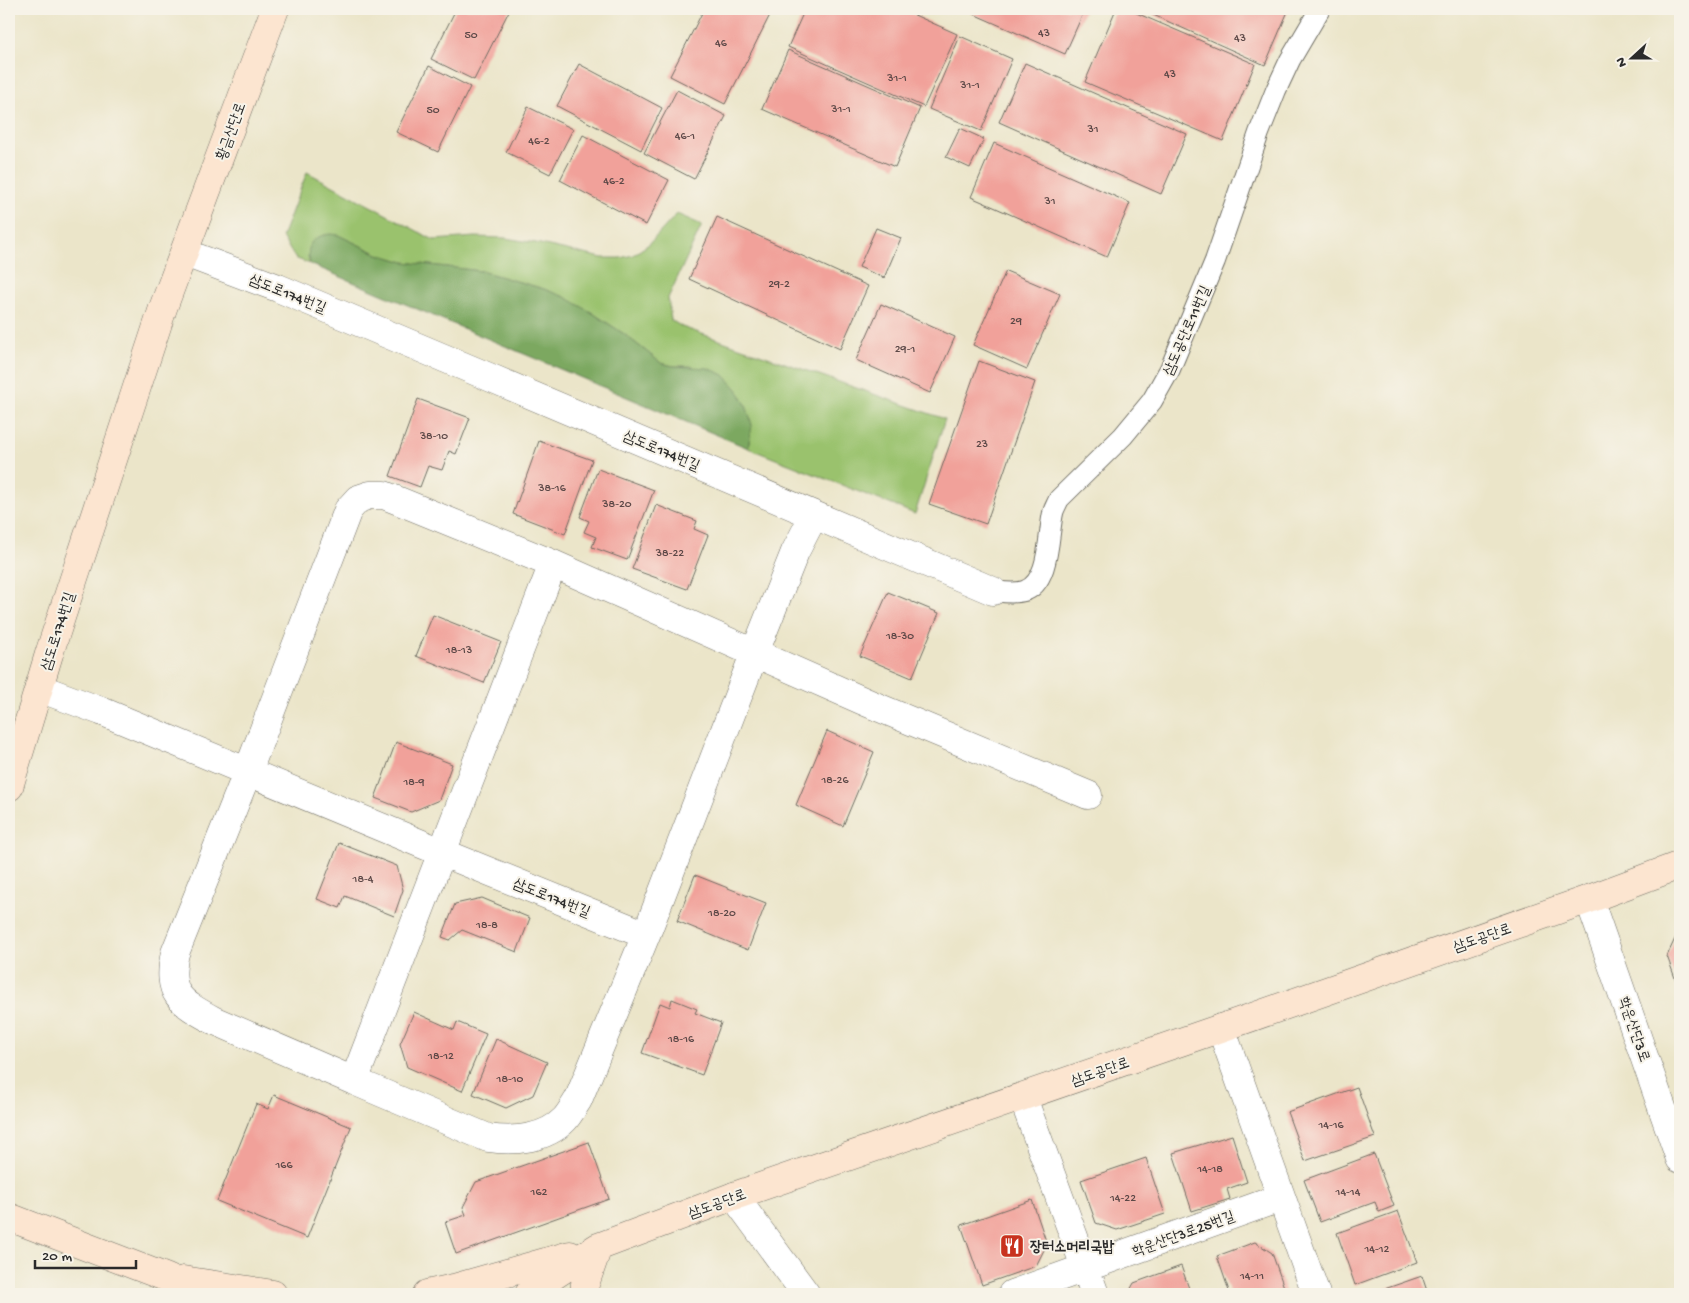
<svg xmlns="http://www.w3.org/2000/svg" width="1689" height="1303" viewBox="0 0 1689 1303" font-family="'Gochi Hand','Poor Story',sans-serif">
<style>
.green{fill:#9ac26d;stroke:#62764c}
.forest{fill:#7ba860;stroke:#536a46}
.building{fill:#f1a19a}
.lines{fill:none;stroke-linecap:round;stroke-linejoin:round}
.lane-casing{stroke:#6e6c62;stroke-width:22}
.street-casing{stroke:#6e6c62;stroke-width:29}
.secondary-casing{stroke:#6e6c62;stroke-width:29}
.lane{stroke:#fff;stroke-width:20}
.street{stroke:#fff;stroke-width:28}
.secondary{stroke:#fce5d0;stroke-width:28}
.labels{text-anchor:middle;stroke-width:4;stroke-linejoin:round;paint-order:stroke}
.number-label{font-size:12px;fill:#5c4847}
.street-label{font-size:15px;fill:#2b2b2b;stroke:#f7f3e8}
.poi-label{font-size:15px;font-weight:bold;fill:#2b2b2b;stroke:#f7f3e8;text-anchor:start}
</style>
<rect width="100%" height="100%" fill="#f7f3e8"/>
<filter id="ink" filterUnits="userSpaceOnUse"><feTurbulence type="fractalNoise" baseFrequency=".02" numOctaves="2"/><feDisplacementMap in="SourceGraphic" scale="10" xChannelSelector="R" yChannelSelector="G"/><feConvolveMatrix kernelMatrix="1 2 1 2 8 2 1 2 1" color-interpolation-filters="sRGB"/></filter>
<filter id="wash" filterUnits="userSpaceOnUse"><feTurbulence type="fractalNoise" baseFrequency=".0096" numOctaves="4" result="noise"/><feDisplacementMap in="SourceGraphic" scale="20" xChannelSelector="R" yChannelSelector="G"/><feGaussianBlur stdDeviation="1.12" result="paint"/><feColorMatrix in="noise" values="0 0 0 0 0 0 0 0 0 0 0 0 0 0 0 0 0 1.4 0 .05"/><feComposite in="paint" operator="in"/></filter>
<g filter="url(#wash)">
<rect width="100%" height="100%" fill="#ebe5c9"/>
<path class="green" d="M307 172 434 240 475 237 505 238 536 243 602 258H620L633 255 649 244 677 214 702 225 668 298 671 320 682 327 945 419 915 514 748 448 752 425 691 366H673L661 363 624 334 591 312 544 289 481 271 404 262 378 254 338 235 308 256 310 264 295 258 282 237Z"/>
<path class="forest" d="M330 234 338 235 378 254 404 262 481 271 544 289 565 297 591 312 624 334 661 363 673 366 708 368 724 375 737 389 746 405 752 425 748 448 310 264C306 245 310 237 330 234Z"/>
<g id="blocks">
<path class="building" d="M456 9H510L474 80 431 59Z
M704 9H773L725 104 670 76Z
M805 9H901L957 34 924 107 788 47Z
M962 9H1085L1065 54Z
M1116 9H1127L1255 64 1223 141 1085 82Z
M1140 9H1289L1265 65Z
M960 36 1012 59 981 131 929 109Z
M788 50 920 108 895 167 762 109Z
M1025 63 1187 134 1161 194 999 122Z
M579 64 662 108 641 150 557 106Z
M429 66 470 87 438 152 396 132Z
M677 90 726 116 694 179 644 153Z
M528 107 573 129 550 174 506 152Z
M960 128 984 139 970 168 946 157Z
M583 135 669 180 646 225 560 180Z
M994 143 1130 203 1107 257 971 197Z
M717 217 868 286 840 349 689 279Z
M876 228 901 238 884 278 859 267Z
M1006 271 1060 294 1027 369 973 345Z
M881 304 955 337 930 393 856 360Z
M979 361 1035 382 986 524 929 504Z
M418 399 470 418 456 454 449 451 442 470 428 466 420 487 390 476Z
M539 441 592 460 565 534 513 514Z
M598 469 654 490 627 560 592 547 596 537 584 532 589 521 580 517Z
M656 505 697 521 694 529 708 535 687 589 632 569Z
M888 592 939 613 912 678 860 656Z
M433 615 501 642 484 683 416 656Z
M827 731 874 752 843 826 796 805Z
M396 742 452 764 439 800 411 812 375 798Z
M339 843 397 866 403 890 394 916 345 896 340 908 317 899Z
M695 875 766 903 748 950 677 921Z
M482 898 530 918 517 952 462 930 450 940 442 937 455 904Z
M1680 928V992L1667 956Z
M672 999 697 1009 695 1013 721 1023 702 1075 642 1053 660 1003 670 1007Z
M414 1012 454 1030 457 1022 486 1034 462 1091 407 1067 400 1044Z
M496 1039 547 1062 533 1095 506 1108 473 1094Z
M1357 1087 1375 1137 1305 1161 1287 1112Z
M274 1095 351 1127 307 1238 217 1201 256 1104 268 1109Z
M1232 1135 1247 1182 1227 1189 1230 1199 1192 1211 1173 1153Z
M589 1142 609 1199 456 1254 445 1222 466 1215 463 1207 476 1182Z
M1374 1154 1394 1206 1379 1212 1375 1202 1320 1222 1304 1180Z
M1146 1158 1165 1214 1117 1230 1096 1223 1081 1180Z
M1032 1200 1047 1244 1036 1266 982 1285 961 1225Z
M1398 1211 1417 1262 1355 1285 1337 1233Z
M1255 1242 1272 1253 1286 1293 1282 1294H1230L1217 1256Z
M1181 1266 1191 1294H1128L1134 1283Z
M1422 1276 1428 1294H1370Z"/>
</g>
</g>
<g filter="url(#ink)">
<use href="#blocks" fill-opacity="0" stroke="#6e6c62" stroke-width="1"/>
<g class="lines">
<defs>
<path id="lane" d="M993 591C1003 592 1014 594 1024 591 1050 583 1048 535 1053 513 1054 508 1057 504 1059 499L1123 436 1152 401 1170 369 1215 261 1259 133 1276 90 1290 60 1320 9"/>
<path id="street" d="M185 253 278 288 489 377 993 591
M370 495H384L399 501 553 564 354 1081 213 1020C180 1002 166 994 175 953L248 771 348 510 358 499Z
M553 564 868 703 1088 795
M39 688 101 711 441 852 646 935 755 652 795 552 814 515
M1589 899 1680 1159
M1221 1028 1316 1294
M354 1081 488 1138C514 1142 546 1139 565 1119 570 1113 574 1106 578 1100L646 935
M1023 1098 1095 1294
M734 1196 806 1294
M1012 1294 1280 1198"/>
<path id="secondary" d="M9 787 49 654 163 308 275 9
M9 1217 165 1277 203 1294
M183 1280 273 1294
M427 1294 454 1288 570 1255
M529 1294 556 1274 598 1247 734 1196 1221 1028 1589 899 1680 865
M584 1294 585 1284 598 1247"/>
</defs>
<use href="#lane" class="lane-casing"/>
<use href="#street" class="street-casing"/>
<use href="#secondary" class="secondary-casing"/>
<use href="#lane" class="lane"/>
<use href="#street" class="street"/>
<use href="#secondary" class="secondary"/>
</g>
</g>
<defs>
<symbol id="restaurant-square" viewBox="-11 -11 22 22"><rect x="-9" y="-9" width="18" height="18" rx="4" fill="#c8321e" stroke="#f7f3e8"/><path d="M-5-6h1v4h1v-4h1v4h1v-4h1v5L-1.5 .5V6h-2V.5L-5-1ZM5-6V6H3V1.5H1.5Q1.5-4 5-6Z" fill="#fff"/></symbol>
</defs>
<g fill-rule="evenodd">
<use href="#restaurant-square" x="998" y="1232" width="28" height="28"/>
</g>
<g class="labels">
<g class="number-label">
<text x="1044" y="36">43</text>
<text x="471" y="38">50</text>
<text x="1240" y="41">43</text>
<text x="721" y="46">46</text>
<text x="1170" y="77">43</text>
<text x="897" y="81">31-1</text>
<text x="970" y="88">31-1</text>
<text x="841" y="112">31-1</text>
<text x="433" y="113">50</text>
<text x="1093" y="132">31</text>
<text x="685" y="139">46-1</text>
<text x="539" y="144">46-2</text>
<text x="614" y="184">46-2</text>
<text x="1050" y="204">31</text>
<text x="779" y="287">29-2</text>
<text x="1016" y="324">29</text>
<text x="905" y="352">29-1</text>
<text x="434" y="439">38-10</text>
<text x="982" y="447">23</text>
<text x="552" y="491">38-16</text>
<text x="617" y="507">38-20</text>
<text x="670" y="556">38-22</text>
<text x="900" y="639">18-30</text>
<text x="459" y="653">18-13</text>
<text x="835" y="783">18-26</text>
<text x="414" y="785">18-9</text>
<text x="363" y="882">18-4</text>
<text x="722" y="916">18-20</text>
<text x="487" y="928">18-8</text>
<text x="681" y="1042">18-16</text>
<text x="441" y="1059">18-12</text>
<text x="510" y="1082">18-10</text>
<text x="1331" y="1128">14-16</text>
<text x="284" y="1168">166</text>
<text x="1210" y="1172">14-18</text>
<text x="539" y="1195">162</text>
<text x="1348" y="1195">14-14</text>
<text x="1123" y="1201">14-22</text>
<text x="1377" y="1252">14-12</text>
<text x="1252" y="1279">14-11</text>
</g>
<g class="street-label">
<text transform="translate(230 131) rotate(-70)" y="5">황금산단로</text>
<text transform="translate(288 293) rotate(22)" y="5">삼도로174번길</text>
<text transform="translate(1186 330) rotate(-66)" y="5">삼도공단로11번길</text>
<text transform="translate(662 450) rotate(23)" y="5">삼도로174번길</text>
<text transform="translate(57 631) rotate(-72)" y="5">삼도로174번길</text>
<text transform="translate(552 897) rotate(22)" y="5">삼도로174번길</text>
<text transform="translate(1482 937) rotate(-19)" y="5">삼도공단로</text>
<text transform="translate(1635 1029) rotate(71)" y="5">학운산단3로</text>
<text transform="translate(1100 1071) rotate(-19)" y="5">삼도공단로</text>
<text transform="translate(717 1203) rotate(-20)" y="5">삼도공단로</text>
<text transform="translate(1183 1233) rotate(-20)" y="5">학운산단3로25번길</text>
</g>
<g class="poi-label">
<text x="1030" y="1251">장터소머리국밥</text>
</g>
</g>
<rect width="1689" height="1303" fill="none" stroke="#f7f3e8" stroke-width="30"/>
<g transform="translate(1632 58) rotate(249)" stroke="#f7f3e8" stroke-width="4" paint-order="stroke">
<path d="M0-4L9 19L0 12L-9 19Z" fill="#2b2b2b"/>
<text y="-8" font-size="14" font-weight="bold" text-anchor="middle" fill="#2b2b2b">N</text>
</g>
<path d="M35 1260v8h101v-8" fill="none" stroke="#2b2b2b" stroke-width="2.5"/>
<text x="42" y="1260" font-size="15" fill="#2b2b2b" stroke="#f7f3e8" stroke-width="4" paint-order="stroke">20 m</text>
</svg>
